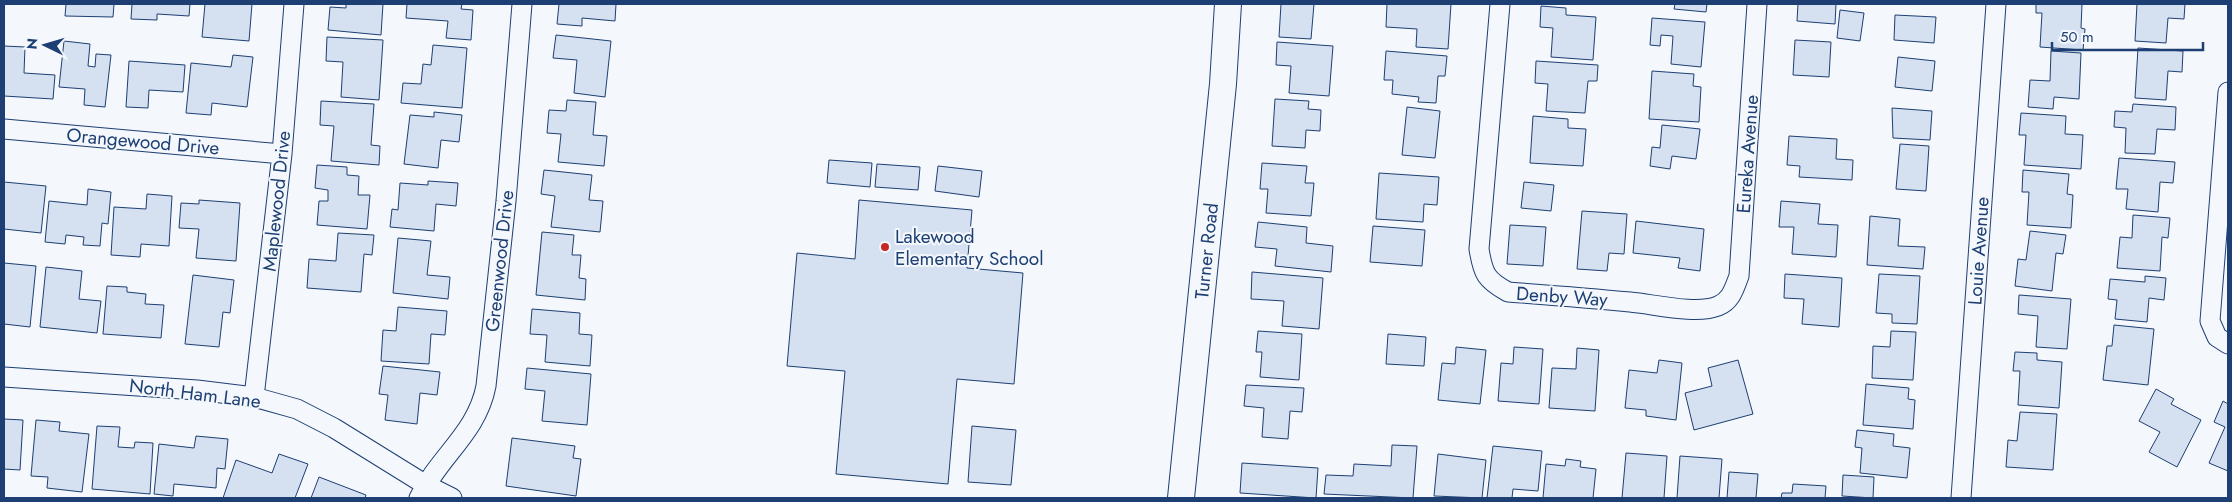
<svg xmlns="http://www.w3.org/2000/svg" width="2232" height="502" viewBox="0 0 2232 502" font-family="Jost,sans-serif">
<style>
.building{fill:#d5e0f0;stroke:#1d3f73}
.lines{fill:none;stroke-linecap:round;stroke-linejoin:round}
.street-casing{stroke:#1d3f73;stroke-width:21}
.secondary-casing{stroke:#1d3f73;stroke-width:28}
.street{stroke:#f4f7fb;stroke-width:19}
.secondary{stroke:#f4f7fb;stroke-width:26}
.poi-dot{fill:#c62828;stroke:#f4f7fb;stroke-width:2}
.labels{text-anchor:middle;stroke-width:4;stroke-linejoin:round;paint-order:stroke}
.street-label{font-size:19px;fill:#1d3f73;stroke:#f4f7fb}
.poi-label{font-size:19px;fill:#1d3f73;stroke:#f4f7fb;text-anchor:start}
</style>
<rect width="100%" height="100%" fill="#f4f7fb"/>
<path class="building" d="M66 4H114L113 17 65 16Z
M132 4H190L189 16 157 14V20L131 19Z
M205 4H252L249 41 202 37Z
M346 4H383L381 35 328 30 330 7 346 8Z
M407 4H462L461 9 473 10 471 40 446 38 448 21 406 18Z
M559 4H616L615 21 582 18V26L557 24Z
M1281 4H1314L1311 39 1279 37Z
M1387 4H1451L1448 49 1416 47 1417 29 1386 27Z
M1675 4H1707L1706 12 1674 9Z
M1798 4H1836L1835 24 1797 21Z
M2036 4H2082L2081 28 2085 29 2083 50 2040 47 2042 13H2036Z
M2137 4H2185L2184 19 2168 18 2166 43 2135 41Z
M1541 6 1566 8V15L1596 17 1593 60 1551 57 1553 28 1540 27Z
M1840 10 1864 13 1860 41 1837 38Z
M1895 15 1936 17 1934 43 1894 40Z
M1652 18 1705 22 1701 67 1671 64 1673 36 1661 35 1660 46 1650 45Z
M556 35 611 41 605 97 574 93 577 60 553 58Z
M327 37 383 40 379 100 341 97 343 62 326 61Z
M1795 40 1831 42 1829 77 1793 75Z
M64 41 90 44 88 66 95 67 96 54 111 55 105 107 84 105 85 89 59 87Z
M1277 42 1333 46 1329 96 1289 93 1291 66 1276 65Z
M433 45 467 48 462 108 401 103 403 83 421 84 423 64 431 65Z
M4 46 25 47 24 73 55 75 53 99 4 96Z
M2138 48 2183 51 2182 72 2168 71 2166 100 2135 98Z
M1386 51 1447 56 1445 76H1438L1436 103 1418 102 1419 97 1392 94 1393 80H1384Z
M2051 51 2081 53 2079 99 2054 97 2053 109 2028 107 2030 80 2050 81Z
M233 55 253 57 247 107 212 103 211 115 186 113 191 63 231 67Z
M1898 57 1935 61 1932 91 1895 87Z
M129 61 185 65 183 92 149 90 148 108 126 107Z
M1536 61 1598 65 1597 81H1588L1585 113 1546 111 1548 84 1535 83Z
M1652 71 1694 74 1693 86 1701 87 1699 122 1649 119Z
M1275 99 1309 101 1308 109 1321 110 1320 131 1306 130 1305 148 1272 146Z
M567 100 596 102 593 135 607 136 604 166 558 162 561 134 547 133 549 110 566 111Z
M321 101 374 104 371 145 380 146 379 165 331 161 334 126 320 125Z
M2133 104 2176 107 2175 130 2157 129 2155 154 2125 153 2126 128 2114 127 2115 111 2132 112Z
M1407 107 1440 111 1435 158 1402 155Z
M1892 108 1932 111 1930 140 1893 138Z
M434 112 462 115 459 142 441 140 438 168 404 164 410 115 434 117Z
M2021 113 2066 116 2065 134 2083 135 2081 169 2024 165 2026 135H2019Z
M1533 116 1568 119V128L1586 129 1583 166 1530 163Z
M1662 125 1700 129 1696 159 1672 156 1670 169 1650 166 1652 147 1660 148Z
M1789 136 1837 139 1836 159 1853 160 1852 180 1799 177 1800 166 1787 165Z
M1900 144 1929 146 1926 191 1896 189Z
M2119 158 2175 162 2173 183 2160 182 2158 212 2126 209 2128 189H2116Z
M829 160 872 163 870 187 827 183Z
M1262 163 1307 166 1305 183H1314L1311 216 1266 213 1268 189H1260Z
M877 164 920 167 918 190 875 187Z
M317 165 347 167V175L359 176 358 195H370L367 229 317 225 319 201H328V190L315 188Z
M938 166 982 171 979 197 935 191Z
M544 170 592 175 589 200 603 201 600 232 551 227 555 196 541 194Z
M2023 170 2069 174 2067 194 2073 195 2071 228 2027 225 2029 192H2022Z
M1379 173 1439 177 1437 205 1424 204 1423 222 1376 219Z
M428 181 458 183 456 206 436 204 434 231 390 227 392 209 398 210 400 183 428 185Z
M4 182 46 186 41 233 4 229Z
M1524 182 1554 185 1551 211 1521 208Z
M88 189 111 192 108 224 102 223 100 246 83 245 84 237 66 235 65 244 45 242 49 201 87 205Z
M147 194 172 196 169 246 141 244 140 257 111 255 114 207 146 209Z
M199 200 240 203 236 261 196 258 199 229 179 228 181 203 199 204Z
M859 200 972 210 967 268 1023 273 1014 384 957 379 948 484 836 474 845 371 787 366 797 253 855 259Z
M1781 201 1820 204 1818 224 1838 225 1836 257 1792 254 1794 227H1779Z
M1582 211 1627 214 1624 254 1609 253 1607 271 1577 269Z
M2133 215 2170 218 2168 238 2162 237 2160 271 2117 268 2120 237 2132 238Z
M1870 216 1900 219 1898 246 1925 247 1923 269 1867 265Z
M1636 221 1704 229 1700 271 1678 268 1680 258 1633 253Z
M1258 222 1307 227 1306 243 1333 246 1331 272 1275 266 1277 249 1255 247Z
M1510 225 1546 227 1543 266 1507 264Z
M1373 226 1425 230 1422 266 1370 262Z
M2030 231 2066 235 2063 254 2056 253 2052 291 2015 286 2018 259 2026 260Z
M542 232 574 235 572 255H581L579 278 586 279 585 300 536 295Z
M338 233 374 235 372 255 364 254 361 292 307 288 309 259 336 261Z
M398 238 431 241 427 275 450 277 448 299 393 293Z
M4 263 36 266 30 327 4 324Z
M46 267 82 271 79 299 101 301 97 333 40 327Z
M1252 272 1323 278 1319 329 1282 326 1284 301 1251 299Z
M1785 274 1842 278 1839 327 1802 324 1804 299 1784 298Z
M1879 274 1920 276 1917 324 1892 323V314L1876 313Z
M193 275 234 280 230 313 223 312 219 347 185 344Z
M2145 276 2166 278 2164 300 2149 298 2147 322 2115 319 2117 300 2108 299 2110 279 2145 282Z
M107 286 127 287V292L146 294 145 304 164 305 161 338 103 334Z
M2019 295 2071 299 2067 349 2036 347 2038 316 2018 314Z
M398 307 447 311 445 335 431 334 429 364 381 361 383 330 396 331Z
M532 309 580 313 579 334 592 335 590 366 545 362 547 335 530 334Z
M2114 325 2154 329 2148 385 2103 380 2107 346H2112Z
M1258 331 1302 334 1299 380 1260 377 1262 352H1256Z
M1891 331 1916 332 1913 380 1872 378 1873 346 1890 347Z
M1388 334 1426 337 1424 366 1386 364Z
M1456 347 1486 350 1480 404 1438 400 1442 363 1455 364Z
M1514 347 1543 349 1539 404 1498 401 1501 363 1513 364Z
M1577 348 1599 350 1595 411 1549 408 1552 368 1576 369Z
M2015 352 2037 353V360L2062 362 2059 408 2018 405 2020 371H2013Z
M1659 360 1682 363 1676 420 1646 416V410L1625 408 1629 370 1657 373Z
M1738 360 1753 414 1694 430 1685 393 1712 386 1708 368Z
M383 366 440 372 437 395 420 393 417 424 385 420 388 395 379 394Z
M527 368 591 374 587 425 542 421 545 391 525 389Z
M1866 384 1909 388 1908 399 1915 400 1913 429 1863 425Z
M1246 385 1304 388 1302 412 1290 411 1288 439 1262 437 1264 408 1244 406Z
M2156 389 2174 399 2171 404 2201 420 2177 467 2149 452 2160 432 2139 421Z
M2223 401 2228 404V471L2209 463 2225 427 2214 422Z
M2020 412 2057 414 2053 470 2006 467 2008 440 2017 441Z
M4 419 23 420 20 470 4 469Z
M36 420 60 422 59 431 89 434 82 492 47 488 48 477 31 476Z
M97 426 120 427 118 447 134 448 135 442 153 443 150 494 92 489Z
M972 426 1016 430 1011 485 968 482Z
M1857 430 1894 434 1893 446 1910 448 1907 478 1860 473 1862 448 1855 447Z
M196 436 228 439 225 469 217 468 216 488 174 484 173 496 154 494 159 444 194 448Z
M512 438 575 446 573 458 581 459 576 496 506 486Z
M1392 445 1417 446 1413 498 1324 494 1326 475 1353 476 1354 464 1391 466Z
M1493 446 1542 451 1538 491 1513 489 1512 498H1487Z
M1626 453 1667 456 1664 498H1622Z
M279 454 308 464 295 498H223L236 460 272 473Z
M1438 454 1486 460 1482 498 1434 496Z
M1680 456 1722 459 1719 498H1677Z
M1566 459 1581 461 1580 467 1596 469 1593 498H1543L1546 464 1565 466Z
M1242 463 1318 468 1316 498 1240 493Z
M1729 472 1758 474 1756 498H1727Z
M1843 475 1874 477 1873 498 1842 496Z
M319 477 366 495 365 498H311Z
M1793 484 1826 486 1825 498H1781L1782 493H1792Z"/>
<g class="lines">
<defs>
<path id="street" d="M1500 4 1479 249C1483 274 1486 280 1508 292 1549 295 1589 298 1630 302 1654 304 1696 315 1718 306 1731 301 1734 289 1739 276L1757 4
M2228 92 2210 321 2217 337 2228 344
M4 129 282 154
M4 377 197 390 254 397 297 409 334 428 426 485 452 498
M254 397 282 154 294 4
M419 498C439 456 477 433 486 386L506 201 522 4
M1961 498 1996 4"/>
<path id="secondary" d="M1181 498 1223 84 1228 4"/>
</defs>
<use href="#street" class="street-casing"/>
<use href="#secondary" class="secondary-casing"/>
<use href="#street" class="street"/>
<use href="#secondary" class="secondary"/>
</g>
<circle class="poi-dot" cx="885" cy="247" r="5"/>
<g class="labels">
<g class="street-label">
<text transform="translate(143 141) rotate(5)" y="7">Orangewood Drive</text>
<text transform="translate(1747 154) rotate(-86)" y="7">Eureka Avenue</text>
<text transform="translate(276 201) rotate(-84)" y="7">Maplewood Drive</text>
<text transform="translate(1206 251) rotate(-84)" y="7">Turner Road</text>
<text transform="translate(1978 251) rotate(-86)" y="7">Louie Avenue</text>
<text transform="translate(499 261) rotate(-84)" y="7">Greenwood Drive</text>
<text transform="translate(1562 296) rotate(4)" y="7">Denby Way</text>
<text transform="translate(195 393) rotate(7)" y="7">North Ham Lane</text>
</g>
<g class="poi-label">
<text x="895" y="243">Lakewood<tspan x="895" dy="22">Elementary School</tspan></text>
</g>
</g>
<rect width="2232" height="502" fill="none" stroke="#1d3f73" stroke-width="10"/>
<g transform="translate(45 45) rotate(275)" stroke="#f4f7fb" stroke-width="4" paint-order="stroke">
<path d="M0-4L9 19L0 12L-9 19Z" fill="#1d3f73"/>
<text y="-8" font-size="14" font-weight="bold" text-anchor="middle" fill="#1d3f73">N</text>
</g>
<path d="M2052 42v8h151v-8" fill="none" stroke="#1d3f73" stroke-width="2.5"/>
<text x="2060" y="42" font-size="15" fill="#1d3f73" stroke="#f4f7fb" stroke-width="4" paint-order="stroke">50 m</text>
</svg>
